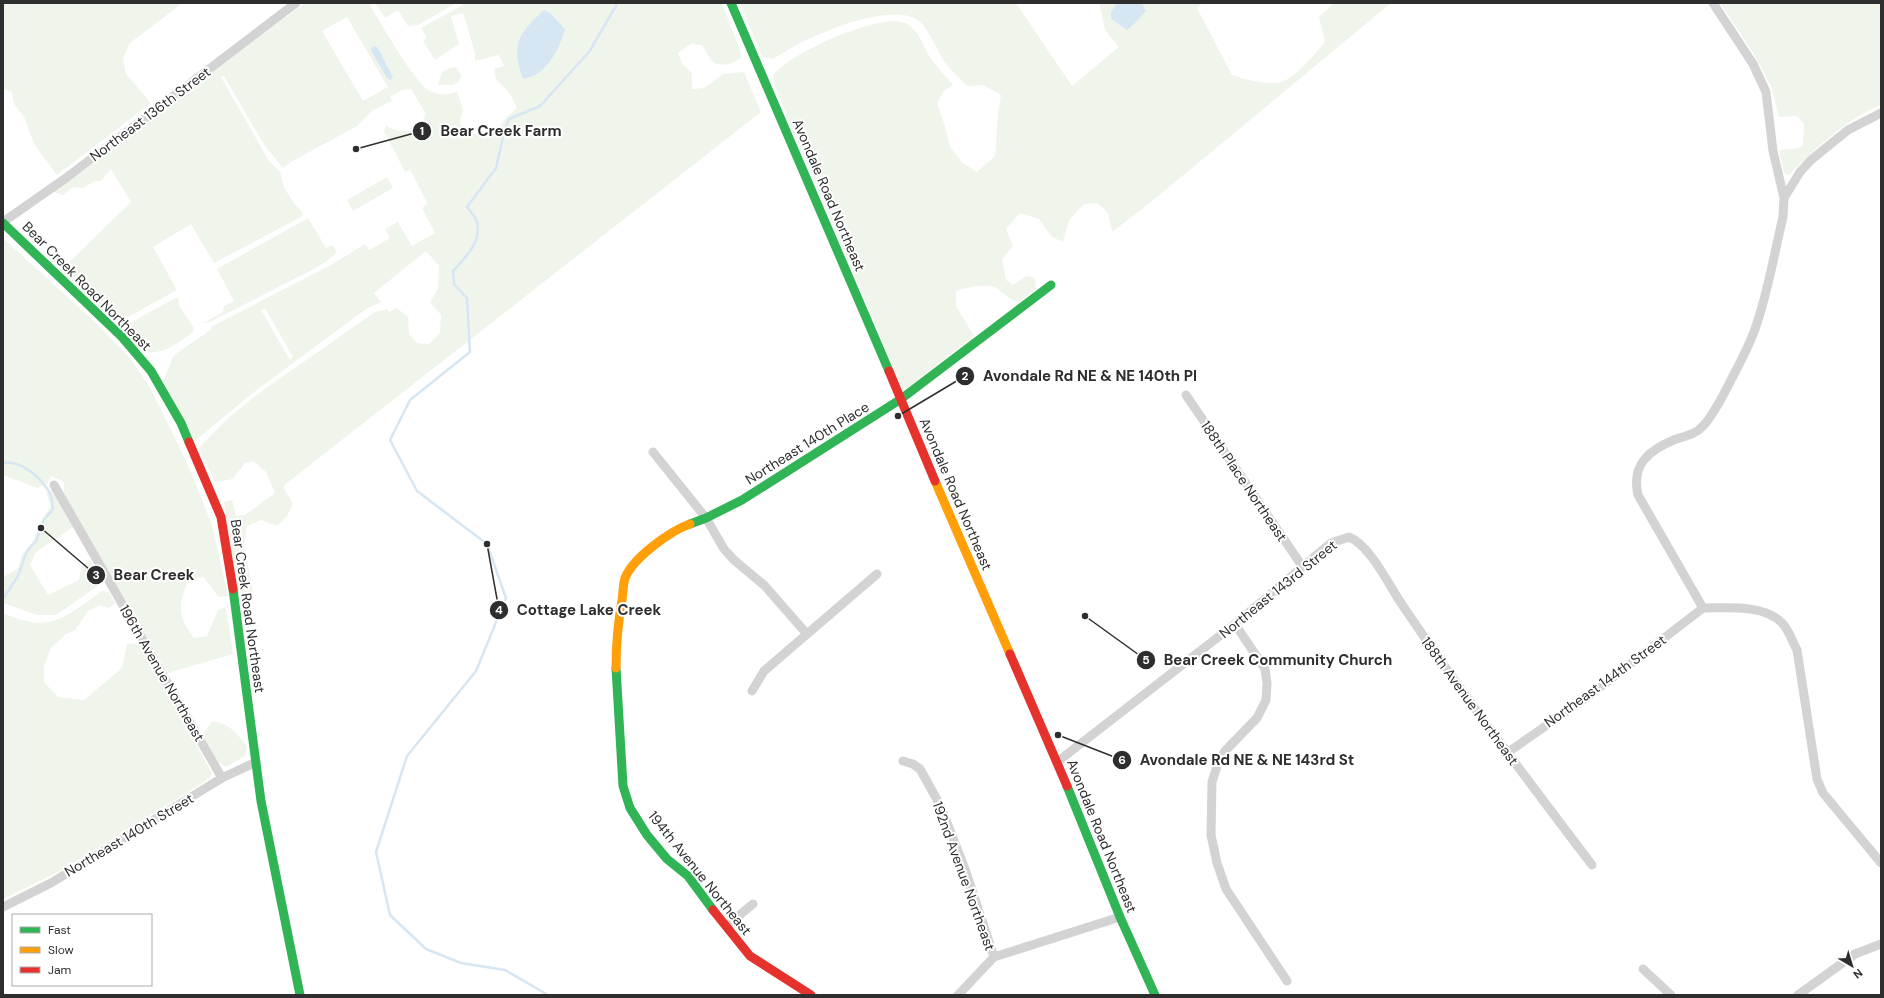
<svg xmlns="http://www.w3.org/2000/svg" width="1884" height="998" viewBox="0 0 1884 998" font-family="'DM Sans',sans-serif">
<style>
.green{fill:#f0f5eb;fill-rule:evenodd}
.water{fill:#d6e6f2}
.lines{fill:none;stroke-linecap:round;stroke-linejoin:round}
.stream{stroke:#d6e6f2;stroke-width:2.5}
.street{stroke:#d3d3d3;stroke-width:9}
.fast{stroke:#30b455;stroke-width:9}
.slow{stroke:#ff9f0a;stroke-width:9}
.jam{stroke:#e5322d;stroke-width:9}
.labels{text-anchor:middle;stroke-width:4;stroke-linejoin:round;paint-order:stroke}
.street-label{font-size:14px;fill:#2e2e2e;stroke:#fff}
.leader{fill:none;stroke:#2e2e2e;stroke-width:1.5}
.callout-dot{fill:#2e2e2e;stroke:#fff;stroke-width:1.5}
.mark-label{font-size:12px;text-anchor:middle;font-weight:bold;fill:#fff}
.callout-label{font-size:15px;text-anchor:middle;font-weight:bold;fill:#2e2e2e;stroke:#fff;stroke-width:4;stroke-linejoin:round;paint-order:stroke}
</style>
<rect width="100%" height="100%" fill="#fff"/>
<path class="green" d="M3 3H179L180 5 130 43 123 58 126 74 151 103 57 175 34 144 24 117 14 104 12 92 3 89Z
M305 3H369C379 20 416 85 430 91 440 96 447 95 457 92L463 109 460 121 464 132 485 136 499 127 507 117 517 108 510 94 496 79 494 69 504 66 499 55 475 61V53L463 13 451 16 459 44 435 60 423 41 427 38 421 28 466 3H722L741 53V58C735 63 720 68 713 62 709 59 706 50 702 45L691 44 678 53 682 64 692 73V89L704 88 723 74 744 72 761 112 283 486 293 504 287 516 277 526 261 520 247 526 244 545 253 592 237 595 224 502 232 500 236 516 245 515 275 493 266 472 253 461 245 463 233 479 215 482 199 449C226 415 267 387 302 363 327 346 350 329 375 312L387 309 389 312 397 308 408 317 409 334 417 343 429 344 440 333 441 315 430 302 438 288 439 266 426 251 374 293 381 302 366 309 254 392 196 440H193L163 381 173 357 177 353 212 329 211 327 331 265 365 244 369 250 390 238 385 229 398 222 412 246 435 233 422 208 428 204 410 170 405 172 384 131 386 125C395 132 410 134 420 126 423 123 424 117 426 114L411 89 402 90 390 97 392 101 373 110 357 126 291 162 283 168 263 143 224 76 221 77 269 161 280 172 284 188 294 203 303 213 301 217 214 263 191 224 153 247 177 290 119 322H115L60 271 131 202 111 169 101 181H94L84 188 73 187 63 195 54 192 97 161 219 66ZM347 17 388 87 363 101 322 31ZM265 308 293 357 290 360 261 310Z
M375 3H456L418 25 408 26 398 10 385 18Z
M740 3H1016L1072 86 1119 47 1105 30 1099 3H1203L1197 8 1232 75C1248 80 1265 85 1281 82 1294 79 1316 53 1325 42L1319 17 1334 3H1391L1151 202 1112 232 1108 213 1097 203 1084 204 1069 220 1063 242 1052 237 1039 219 1020 213 1006 229 1013 246 1002 259 1006 280 1013 285 1026 276 1035 278 1036 289 1020 302C1009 301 1005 293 996 288 986 282 966 288 956 291V306L974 336 907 388 902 387 775 87 773 76C787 54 880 12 905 23 920 30 922 45 930 57 937 67 945 76 953 85L944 91 937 104 945 126 950 147 963 163 977 172 995 156 998 111 1001 95 983 85 967 86C960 78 950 70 944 61 936 49 931 33 920 22 898 1 828 29 804 41 793 46 783 53 773 59L762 57Z
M1720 3H1881V105C1853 114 1810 153 1789 175L1784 173 1779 150 1799 148 1803 145 1804 124 1797 116 1779 117 1771 86 1752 51Z
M456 67 461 75 459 82 452 85H438L442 72 449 68Z
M387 177 393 188 353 211 347 200Z
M308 218 326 248 333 245 337 252 327 261 312 270 210 322 203 323 223 312 224 306 234 301 217 269Z
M3 238 95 322 130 358 151 389 189 467 212 525 228 596 219 597 203 577 188 581C178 606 177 615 194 638L207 636 218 610 226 607 233 654 168 673 64 495V482L51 476 48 483 37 488 3 475Z
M175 298H178L179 306 194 328 193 332C178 343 155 362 137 346 131 342 127 335 122 330L127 325Z
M53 490 73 527 35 553 30 565 48 595 79 580 82 565 90 560 103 579 102 583 56 615H37L3 603V577L18 568 22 555 34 540 42 519 51 506 46 493Z
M102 591 109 592 115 603 109 608 100 605 88 611 75 630 66 634 51 648 44 666V682L58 697 84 700 122 668 127 644 140 643 212 773 209 779 60 871 3 899V613C50 634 64 618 102 591Z
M212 721C232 725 234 731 247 746L245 756 226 767 218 762 203 735Z"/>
<path class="water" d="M1117 3H1139L1142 4 1146 11 1135 23 1127 30 1111 19V12Z
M544 10 550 13 565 29C560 49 545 77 523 79 510 45 519 33 544 10Z
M375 46 378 48 393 77 390 80 387 78 372 52 371 48Z"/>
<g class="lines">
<path class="stream" d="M3 463C20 460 39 476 48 490 52 495 52 502 53 509L44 520 36 541 27 551 18 576 3 599
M548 995 505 970 461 963 426 949 390 915 376 852 407 756 476 671 506 598 487 544 417 491 390 440 410 400 470 352 467 298 454 284 453 271C465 258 482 242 477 222 476 217 470 211 467 207L496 168 505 128 509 119 540 106 589 52 616 6V3"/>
<path class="street" d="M1713 3 1753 64 1766 92 1773 151 1784 198
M3 222 66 178 296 3
M1186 395 1302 566
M653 452 706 518 724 549 734 560 764 585 806 633
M54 485 222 778
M1703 608 1638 495C1631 464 1649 450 1676 439 1686 436 1696 434 1703 426 1714 414 1721 399 1729 384 1738 366 1748 349 1755 329 1768 293 1774 254 1783 217L1784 198 1800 172 1811 160 1848 130 1881 113
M1703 608C1726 608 1764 604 1782 623 1789 630 1792 641 1797 650L1817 779 1823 793 1881 863
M1235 624 1265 669 1267 683 1266 700 1257 718 1225 751 1218 763 1212 782 1211 835 1217 863 1226 889 1287 981
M752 691 764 671 877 574
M1507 753 1590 695 1703 608
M903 761 913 764 920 769 940 805 965 869 994 957
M1057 762 1235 624 1331 543 1349 537C1369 545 1387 581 1399 600 1460 691 1526 778 1592 865
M3 907 51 883 222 778 256 762
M726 926 753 904
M1643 969 1671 995
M958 995 994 957 1120 917
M1798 995 1855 954 1881 944"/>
<path class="fast" d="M731 3 889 371
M3 223 122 337 151 371 181 423 189 442
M690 524 706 518 742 500 901 399 1051 285
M233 589 261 801 300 995
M616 668 623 786 630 808 647 835 667 859 688 876 713 910
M1067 786 1120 917 1155 995"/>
<path class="slow" d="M935 481 1010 654
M616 668C616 644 618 623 622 600 623 593 623 585 625 578 633 558 670 531 690 524"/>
<path class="jam" d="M889 371 935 481
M189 442 221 517 233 589
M1010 654 1067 786
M713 910 750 956 811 995"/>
</g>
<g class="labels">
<g class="street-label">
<text transform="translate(150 114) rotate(-37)" y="5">Northeast 136th Street</text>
<text transform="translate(829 195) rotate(67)" y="5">Avondale Road Northeast</text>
<text transform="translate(87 286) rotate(45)" y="5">Bear Creek Road Northeast</text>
<text transform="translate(807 443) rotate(-32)" y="5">Northeast 140th Place</text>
<text transform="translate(1244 481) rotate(56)" y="5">188th Place Northeast</text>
<text transform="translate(956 494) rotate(67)" y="5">Avondale Road Northeast</text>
<text transform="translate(1278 589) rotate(-39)" y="5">Northeast 143rd Street</text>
<text transform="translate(248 606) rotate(82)" y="5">Bear Creek Road Northeast</text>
<text transform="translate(162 673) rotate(60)" y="5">196th Avenue Northeast</text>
<text transform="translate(1605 681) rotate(-36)" y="5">Northeast 144th Street</text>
<text transform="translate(1470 701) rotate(54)" y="5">188th Avenue Northeast</text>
<text transform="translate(129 835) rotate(-31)" y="5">Northeast 140th Street</text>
<text transform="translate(1102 836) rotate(68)" y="5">Avondale Road Northeast</text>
<text transform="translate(700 873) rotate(51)" y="5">194th Avenue Northeast</text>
<text transform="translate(964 876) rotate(70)" y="5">192nd Avenue Northeast</text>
</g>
</g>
<path class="leader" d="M356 149L422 131M898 416L965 376M41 528L96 575M487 544L499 610M1085 616L1146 660M1058 735L1122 760"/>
<g class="callout-dot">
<circle cx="356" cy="149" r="4"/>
<circle cx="898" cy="416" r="4"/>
<circle cx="41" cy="528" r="4"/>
<circle cx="487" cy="544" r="4"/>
<circle cx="1085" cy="616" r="4"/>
<circle cx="1058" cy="735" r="4"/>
<circle cx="422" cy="131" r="10"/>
<circle cx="965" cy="376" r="10"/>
<circle cx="96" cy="575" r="10"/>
<circle cx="499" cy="610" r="10"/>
<circle cx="1146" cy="660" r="10"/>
<circle cx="1122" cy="760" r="10"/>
</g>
<g class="mark-label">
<text x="422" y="135">1</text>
<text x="965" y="380">2</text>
<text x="96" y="579">3</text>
<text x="499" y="614">4</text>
<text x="1146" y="664">5</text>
<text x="1122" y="764">6</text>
</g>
<g class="callout-label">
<text x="501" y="136">Bear Creek Farm</text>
<text x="1090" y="381">Avondale Rd NE &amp; NE 140th Pl</text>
<text x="154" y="580">Bear Creek</text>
<text x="589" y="615">Cottage Lake Creek</text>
<text x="1278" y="665">Bear Creek Community Church</text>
<text x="1247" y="765">Avondale Rd NE &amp; NE 143rd St</text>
</g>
<rect width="1884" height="998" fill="none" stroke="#2e2e2e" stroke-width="8"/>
<rect x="12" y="914" width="140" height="72" fill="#ffffff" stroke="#ababab"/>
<rect x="20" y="927" width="20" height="6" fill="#30b455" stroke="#ababab"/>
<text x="48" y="934" font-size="12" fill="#2e2e2e">Fast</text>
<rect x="20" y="947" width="20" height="6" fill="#ff9f0a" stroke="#ababab"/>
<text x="48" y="954" font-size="12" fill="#2e2e2e">Slow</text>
<rect x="20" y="967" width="20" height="6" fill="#e5322d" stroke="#ababab"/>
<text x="48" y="974" font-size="12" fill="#2e2e2e">Jam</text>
<g transform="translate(1852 966) rotate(142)" stroke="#ffffff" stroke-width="3" paint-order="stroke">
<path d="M0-3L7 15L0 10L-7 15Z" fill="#2e2e2e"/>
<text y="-6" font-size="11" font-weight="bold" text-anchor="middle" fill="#2e2e2e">N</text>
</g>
</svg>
